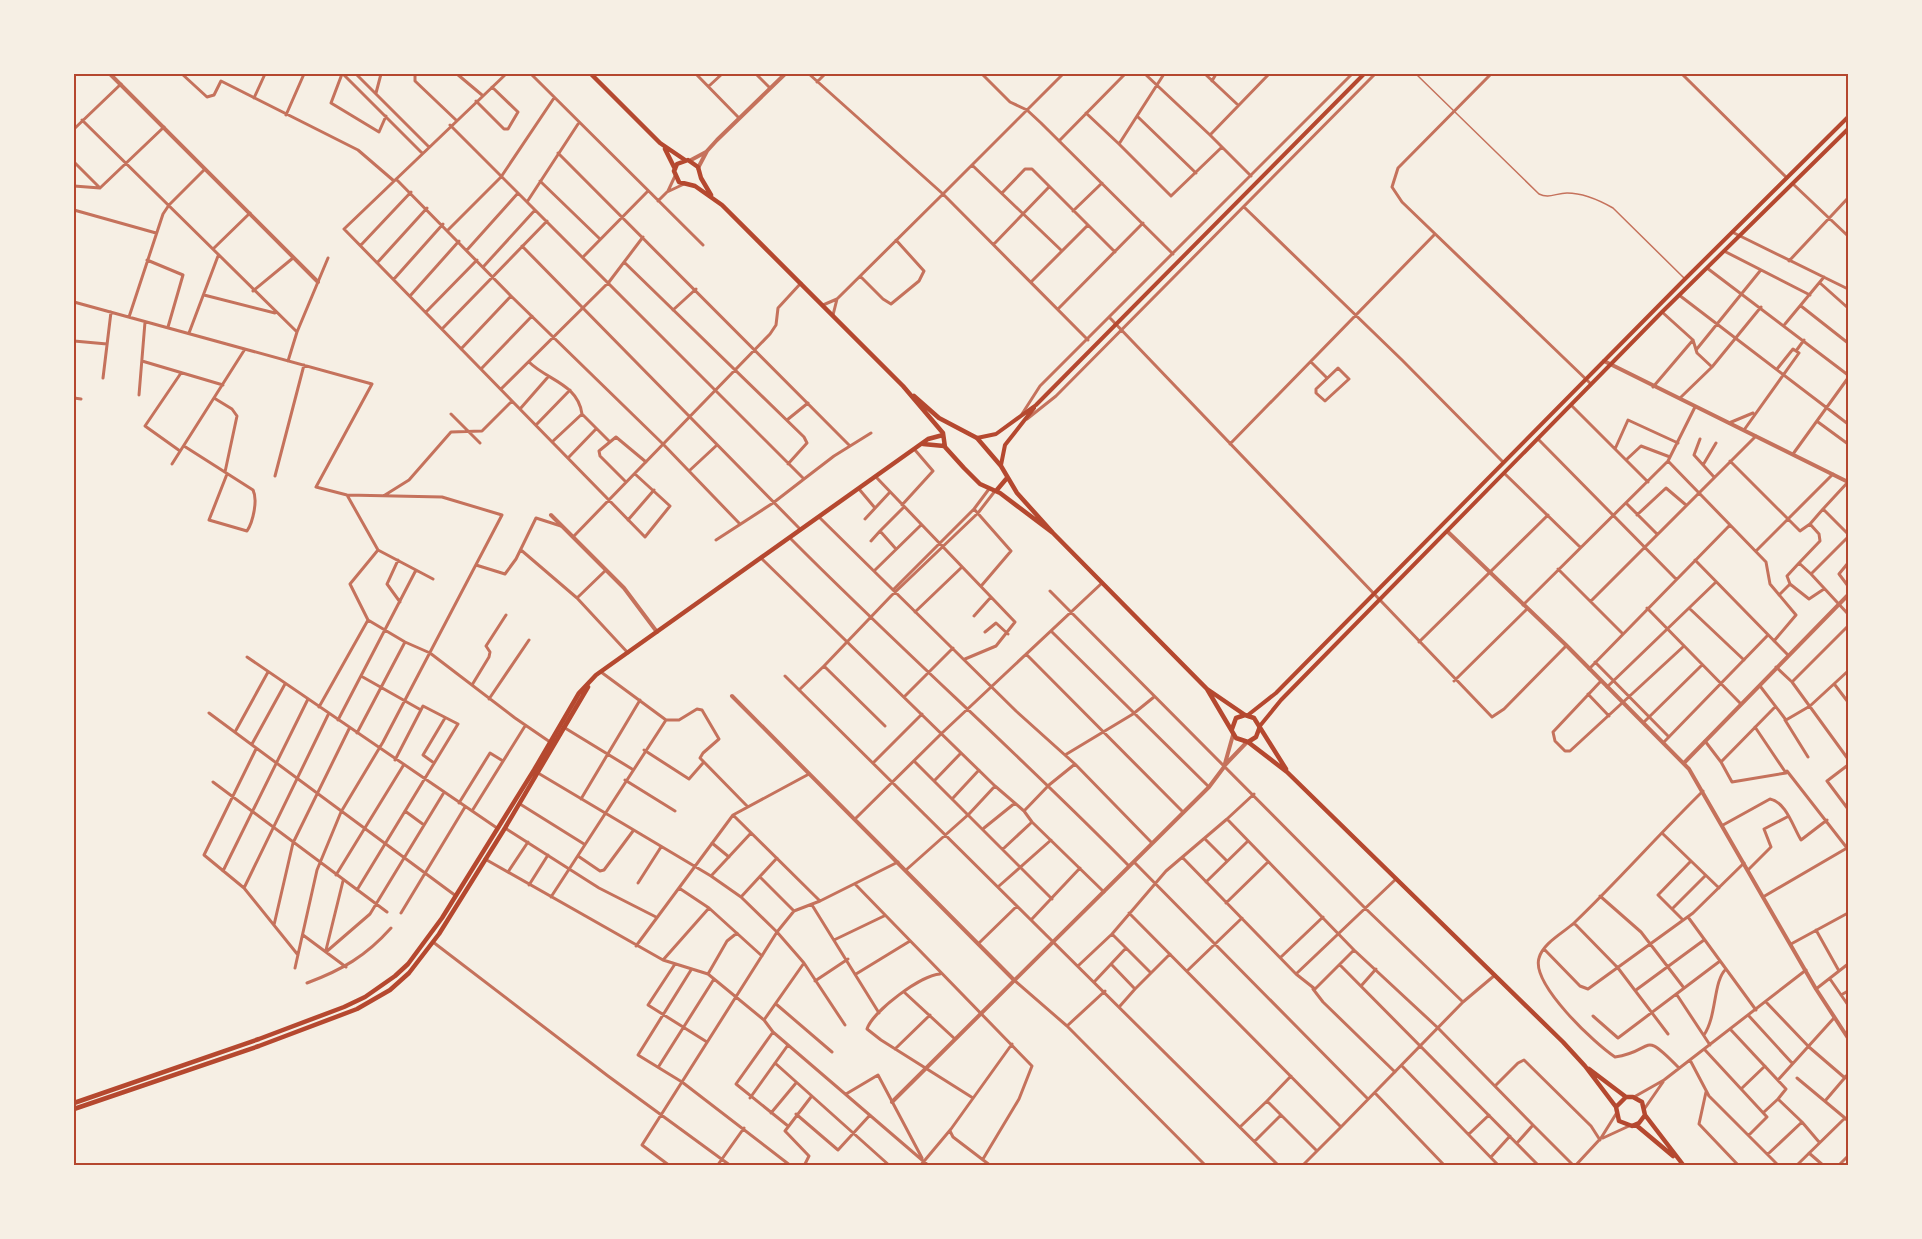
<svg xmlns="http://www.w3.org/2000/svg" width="1922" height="1239" viewBox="0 0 1922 1239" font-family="Commissioner,sans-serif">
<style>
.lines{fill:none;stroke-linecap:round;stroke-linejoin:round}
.service{stroke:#c5725c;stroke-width:1.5}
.minor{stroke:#c5725c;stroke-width:3}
.tertiary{stroke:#c5725c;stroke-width:4}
.secondary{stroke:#b5482f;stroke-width:4}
.primary{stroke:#b5482f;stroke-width:4.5}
.neatline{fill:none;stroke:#b5482f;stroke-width:2}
</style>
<rect width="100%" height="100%" fill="#f6efe4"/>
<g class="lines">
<path class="service" d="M1416 74 1539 194C1549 199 1556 193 1567 193 1583 193 1599 200 1613 208L1684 278"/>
<path class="minor" d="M182 74 207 97 214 95 221 81 358 150 394 181
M342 74 331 103 379 132 386 116
M343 74 422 153
M356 74 429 147
M415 74V81L456 120
M457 74 482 95
M506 74 344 229 645 537 670 506 635 474
M531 74 703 245
M696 74 739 118
M756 74 770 88
M809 74 943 194 837 299 823 305
M982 74 1010 102 1027 110 1041 123 1173 254
M1063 74 943 194 1088 340
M1145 74 1210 135
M1164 74 1119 144 1171 196 1222 147
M1205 74 1238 105
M1491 74 1398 168 1392 187 1402 202 1591 384
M1682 74 1787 178
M1212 81 1216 74
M817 82 825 74
M709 86 722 74
M376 93 381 74
M254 98 265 74
M476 101 504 129H508L518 112 492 87
M1086 113 1119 144
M286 115 304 74
M1138 117 1196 173
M82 120 297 332
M450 125 527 202 578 124
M74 129 121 84
M1059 141 1125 74
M558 153 850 446
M74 162 100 188
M972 165 1062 251
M1251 176 1210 135 1269 74
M396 179 511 296 663 444 739 523
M540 181 600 239
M1793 184 1848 236
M74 186 100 188 164 127
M668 191 675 176
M1002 193 1025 169H1032L1115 252
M658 201 667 192 684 184
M527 202 804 479 773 503 716 540
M1244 207 1402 360 1503 462
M74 210 156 233
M1073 211 1102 183
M448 230 501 177 554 98
M1732 232 1848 289
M994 244 1049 187
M361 245 411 192
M522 246 800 529
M213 249 250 213
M467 250 518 193
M1724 251 1810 295
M584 256 648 191
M147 260 183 275 168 327
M1789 261 1848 198
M624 262 804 437 807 443 788 464
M377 263 427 208
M484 266 535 210
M1707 268 1848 375
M860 276 883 299 891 304 919 281 924 271 896 240
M394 279 443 224
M1032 281 1088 225
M1820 283 1848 308
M253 291 293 258
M204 295 275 313
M1679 295 1848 424
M410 296 459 241
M74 302 372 384 316 487 347 495 442 497 502 515 383 742 341 812 317 870 295 968
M1801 306 1848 343
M1059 308 1143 223
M673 310 696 289
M426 312 477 260
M1662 312 1693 340 1697 353 1712 367
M833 315 837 299
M129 317 163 214 169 205 205 169
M1110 318 1492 717 1504 709 1566 646
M1785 324 1824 277
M442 329 547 221
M189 333 218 256
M74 341 107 344
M461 349 511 296
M1696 350 1760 271
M1796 351 1804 340
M142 361 223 385
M288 361 297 332 328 258
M529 362C547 380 578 384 582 414
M1311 362 1327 378
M1338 368 1349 379 1325 401 1316 393V389Z
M481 369 532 316
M103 378 111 312
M1653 387 1693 340
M501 389 609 282 643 237
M139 395 145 322
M74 398 81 399
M214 398 232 409 237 416 225 472
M1680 398 1712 367 1761 307
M1572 406 1648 482
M520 409 548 377
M451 414 480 443
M1022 414 1040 386 1352 74
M1027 419 1056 396 1375 74
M787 420 808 403
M1818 422 1848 444
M1729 423 1753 413
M536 425 570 390
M1744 430 1799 353 1793 349 1777 369
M1700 439 1694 455 1714 477
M1539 440 1676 579
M552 442 582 414 609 441
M1230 444 1435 234
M184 446 253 490C258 500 253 522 247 531L209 520 227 474
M1615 449 1628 420 1678 443
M180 451 145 426 181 373
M1793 454 1848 378
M568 458 596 429
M1626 460 1641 446 1670 457
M1668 461 1766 562 1770 584 1796 615 1774 641
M1730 461 1800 531 1810 524
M172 464 245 349
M1703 465 1716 443
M689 471 717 445
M1505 474 1580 547
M275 476 304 365
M876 477 1015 622 996 646 965 659
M804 479 834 456 871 433
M626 482 600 456 599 451 616 437 646 462
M1848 482 1823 509 1848 534
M859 489 875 508
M347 495 378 550 350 584 368 620 405 642 430 653 515 718 550 742
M385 495 409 480 451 432 482 431 512 401
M1626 503 1657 534
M902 505 933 471 915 450
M974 509 1011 551 982 585
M1637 515 1666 488 1686 505
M819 517 1016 711 1075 764 1152 843
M865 519 890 492
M628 520 654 490
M573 537 770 334 776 325 778 308 801 283
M1848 537 1811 574 1848 614
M790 538C901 650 1019 754 1129 866
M871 541 880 531
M896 549 880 531 904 507
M378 550 433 579
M521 550 577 598
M1756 551 1833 474
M761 558 995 786 1024 811 1032 822 1104 892
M398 560 387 584 400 602
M1695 560 1788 655
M1848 563 1839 574 1848 586
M476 565 505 574 516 559 536 518 561 526
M1558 569 1623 634
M606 570 577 598 628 653
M874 571 921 525
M1811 574 1799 563 1820 541 1819 534 1810 524 1823 509
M1790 584 1787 576 1799 563
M893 590 974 509 989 489
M1050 591 1365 908 1463 1002
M1779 595 1790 584 1809 599 1824 589
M1591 601 1756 436
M1523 605 1668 461 1695 407
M1647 608 1740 703
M1689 608 1744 660
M915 612 962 567
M974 616 991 597
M1051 631 1209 787
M985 632 996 623 1008 634
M1419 642 1548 515
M1026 654 1183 812
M247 657 497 828
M1595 662 1669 737
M1776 667 1792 682 1848 759
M1589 669 1730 525
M361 676 421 710
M785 676 1279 1166
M1454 681 1527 609
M1601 681 1553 732 1555 741 1565 751H1570L1684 646
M1792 682 1848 626
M472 685 489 657 490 652 486 646 506 615
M1835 685 1848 702
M1760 686 1786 720 1810 706 1848 671
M1607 687 1716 582
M799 690 824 666
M1588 694 1609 716
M904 697 953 648
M489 699 529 640
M319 707 368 620
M209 713 456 896
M338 720 416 570
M666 720H679L697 709 702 710 719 739 703 753 700 758 747 806
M1785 720 1808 757
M1644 722 1702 665
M885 726 824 666 891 596 978 513 995 491
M565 728 632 769
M235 732 268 672
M357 733 405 642
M1705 741 1721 762 1732 782 1786 773 1755 727
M1663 743 1768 635
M252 744 285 684
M256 749 204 855 244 888 298 955
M644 750 689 779 703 763
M1065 755 1133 714 1154 697
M914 761 1052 899
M1721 762 1774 708
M434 763 423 755 445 718
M873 763 922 714
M1848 765 1827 781 1848 809
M1787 771 1847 848
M538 773 711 876 741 897 777 932 804 963 845 1025
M625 780 675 811
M935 780 961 753
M213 782 387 912
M1254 794 1227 819 1354 950 1438 1028 1533 1125 1517 1143
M953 798 979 770
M581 799 640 700
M459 803 490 753 503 761
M520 804 584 844
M405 811 424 825
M472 811 525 726
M1024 811 1049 785 1075 764
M733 815 820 901
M855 819 942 733 1102 583
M1723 825 1770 799C1786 802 1793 827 1801 840L1827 820
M505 828 599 888 656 917
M984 828 1015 803
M1662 833 1719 888
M1205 839 1227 861
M712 843 729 857
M1003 849 1032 822
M578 856 600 871 604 870 633 831
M1182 857 1296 974 1396 879
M485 859 663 960 708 974 764 1020 773 1032 929 1166
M1134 862 1368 1099
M906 870 969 814 995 786
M1748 870 1771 847 1764 829 1787 817
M223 871 308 699
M508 872 528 842
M336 875 403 766
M711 876 751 833
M760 877 794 911
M1206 882 1248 841
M638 883 661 847
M855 884 1032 1066 1019 1099 983 1159
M529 885 548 855
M999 886 1051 840
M244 888 328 715
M679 888 709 908 762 956
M357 890 458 724 423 706 395 760
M1600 896 1641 932 1684 988
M551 897 666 720 601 672
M741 897 777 858
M1763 897 1847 848
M1226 903 1268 862
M812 905 879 1013
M1673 908 1705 876
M401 913 465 807
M1129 913 1341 1127 1463 1002 1495 975
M1688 917 1756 1010
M1031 920 1080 868
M1683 920 1658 895 1690 862
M1574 923 1618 968 1668 1034
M274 925 293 843 349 729
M1816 930 1839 971
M1112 934 1151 973
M303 935 346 967
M834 940 884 916
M433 942 608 1076 731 1166
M978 944 1017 906
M1791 944 1848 913
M636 946 733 815 809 774
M1544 949 1580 986 1588 989 1693 913 1744 863
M326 950 343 881
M326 952 370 914 443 794
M1281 957 1323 917
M663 960 709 908
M675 964 648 1005 707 1042
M1111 964 1126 948
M1079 965 1112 934 1166 871 1227 819
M1340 965 1539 1166
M691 970 638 1055 682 1082 791 1166
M1187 971 1242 918
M708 974 727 941 737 933
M856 974 910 941
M940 974C921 975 873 1011 867 1029L881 1040 973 1098
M1296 974 1315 989 1354 950
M1830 979 1848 1005
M1014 980 1067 1026 1206 1166
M815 981 848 959
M1095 981 1111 964 1135 989 1170 954
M307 983C342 970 366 956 391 928
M1361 986 1376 969
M1313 989 1323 1002 1395 1072
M1816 989 1848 964
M1636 990 1704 940
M904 992 955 1039
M1677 995 1710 1045
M1841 995 1848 991
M1766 1002 1809 1047 1845 1078
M776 1004 832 1052
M1120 1006 1135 989
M1593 1016 1618 1038 1720 961
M1749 1016 1792 1063
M764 1020 804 963
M1067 1026 1105 991
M1731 1030 1786 1089 1778 1099
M773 1032 736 1084 788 1126
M1704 1035C1717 1016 1713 981 1726 969
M895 1049 930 1015
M1705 1050 1767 1117 1749 1135
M1690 1060 1709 1096 1779 1166
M775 1063 890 1166
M659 1066 714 979
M1402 1066 1499 1166
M1679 1068C1640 1028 1656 1051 1615 1057 1595 1044 1531 984 1539 958 1543 943 1563 933 1574 923 1618 881 1659 834 1703 791
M1797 1078 1845 1118
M1778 1080 1834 1018
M1495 1086 1518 1063 1524 1060 1591 1126 1600 1140
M1741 1089 1765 1066
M1706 1092 1699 1124 1739 1166
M1375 1093 1445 1166
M846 1094 878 1075 922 1158
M1634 1097 1664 1080 1806 970
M750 1098 788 1045
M1267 1101 1291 1076
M1825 1101 1848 1074
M1645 1108 1663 1082
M1764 1112 1778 1099 1802 1122
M771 1113 796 1083
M796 1114 838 1150 870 1115
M1533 1125 1574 1166
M1240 1127 1267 1101 1317 1151
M950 1131 953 1137 991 1166
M1469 1134 1489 1115
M1603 1138 1629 1126
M1255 1141 1281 1115
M1809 1153 1824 1166
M1768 1154 1802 1122 1819 1142
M1491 1157 1510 1136
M670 1166 642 1145 777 932 794 911 820 901 898 862
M717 1166 744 1128
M804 1166 809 1156 785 1131 811 1097
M920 1166 951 1129 1012 1044
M1302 1166 1341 1127
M1575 1166 1601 1138 1616 1114
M1796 1166 1845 1118 1848 1121
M1838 1166 1848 1156"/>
<path class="tertiary" d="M110 74 318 282
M691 160 706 152
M698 168 707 151 717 140 785 74
M1604 361 1848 482
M551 515 624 588 657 632
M1448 532 1566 645 1689 769 1816 989 1848 1038
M732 696 1014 980
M1684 763 1848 595
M1226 764 1247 742
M892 1102 1209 787 1224 767 1233 735"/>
<path class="secondary" d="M977 438 996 434 1036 405 1364 74
M1001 465 1005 445 1034 408
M1248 715 1276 693 1685 279 1848 117
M1259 727 1281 700 1662 312 1848 129"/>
<path class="primary" d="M591 74 660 143 685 160
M665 149 675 169
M711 195 701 178 698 167 688 160 677 164 674 171 679 182 695 186 722 205 903 386 943 433 945 447 964 468 980 484 1000 493 1053 533
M914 396 939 418 977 438 1001 466 1017 493 1053 533 1207 689 1245 715 1254 718 1286 769
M923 444 944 446
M996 491 1007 478
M1207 689 1236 738 1248 742 1287 772 1563 1042 1585 1066 1616 1107
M1232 729 1236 718 1245 715
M1248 742 1256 737 1259 729
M1589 1069 1626 1097H1633L1642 1102 1645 1115 1684 1166
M1626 1097 1616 1107 1619 1121 1632 1126 1639 1123 1645 1115
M74 1103 259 1039 344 1007 365 997 395 976 408 964 442 918 534 770 579 693 596 675 928 439 943 435
M74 1109 259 1046 357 1009 390 990 409 973 439 934 505 828 588 687
M1636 1125 1673 1156"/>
</g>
<rect width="1922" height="1239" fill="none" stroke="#f6efe4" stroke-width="150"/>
<rect x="75" y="75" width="1772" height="1089" class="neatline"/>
</svg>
